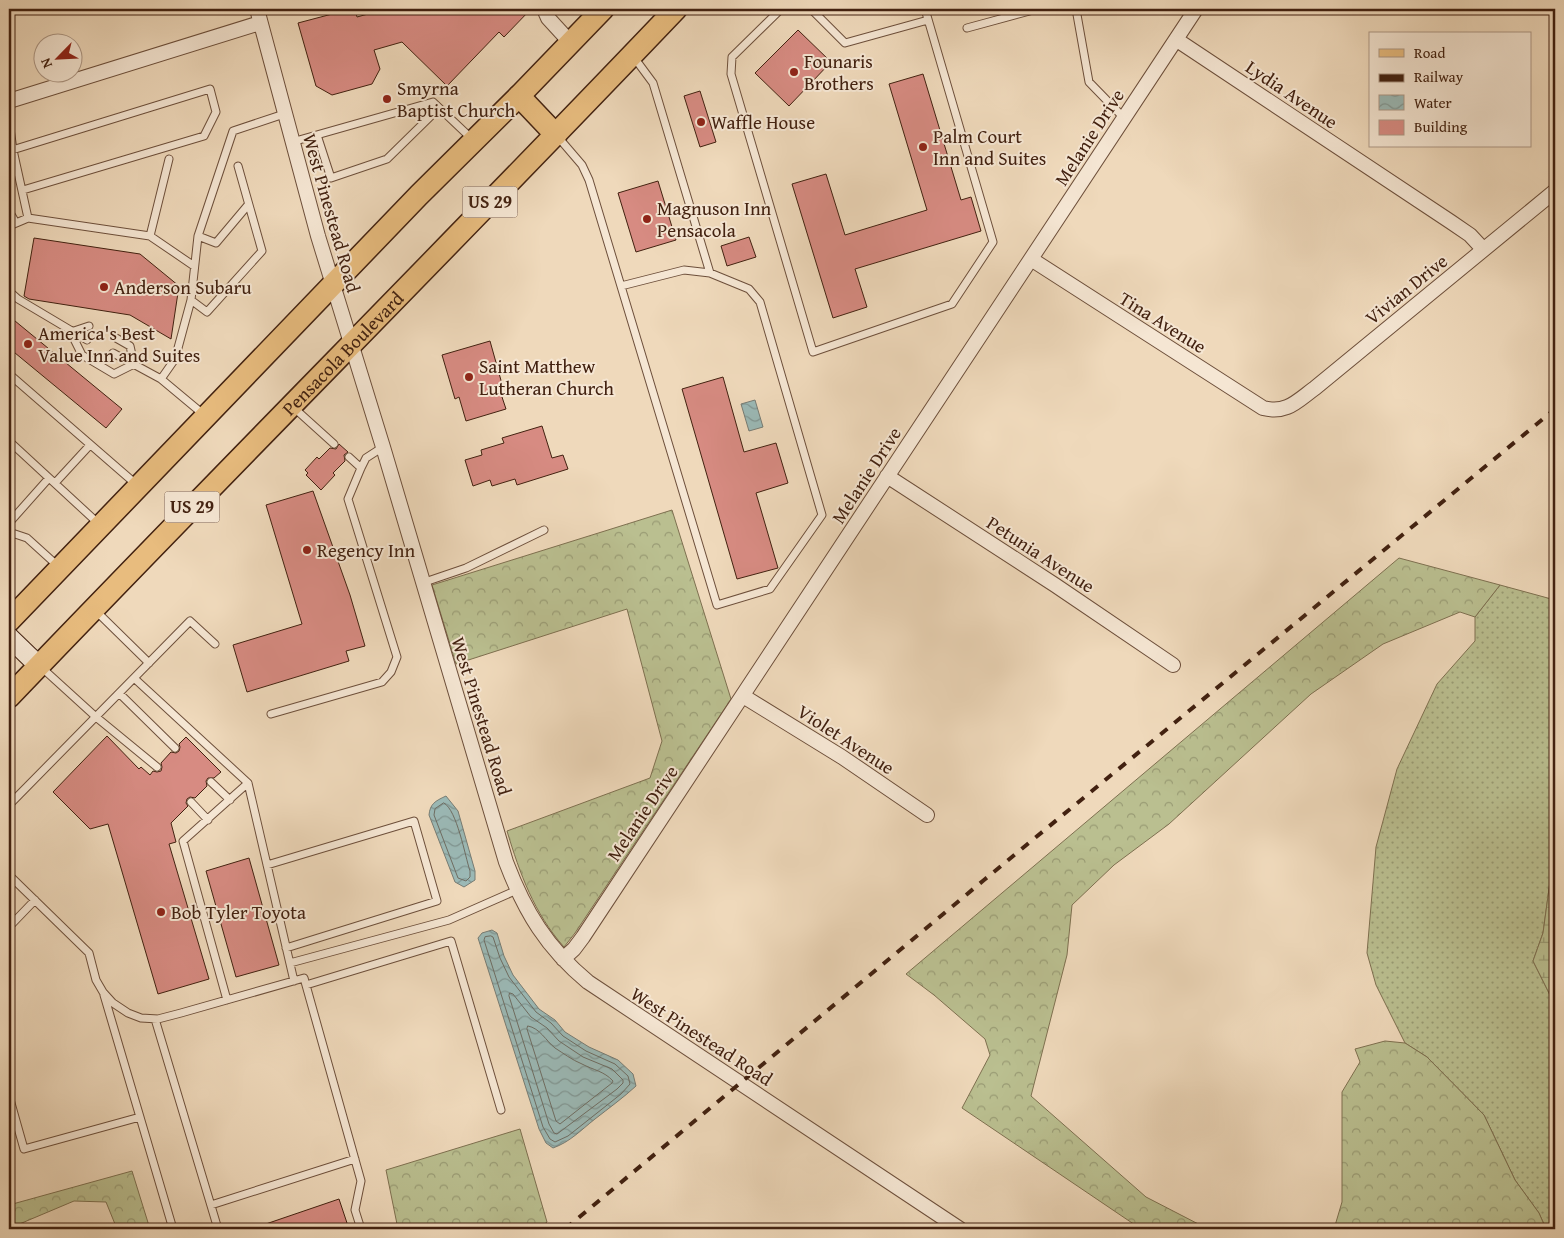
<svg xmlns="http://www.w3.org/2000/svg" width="1564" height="1238" viewBox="0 0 1564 1238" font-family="'Gentium Book Plus',serif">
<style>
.grass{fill:url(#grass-dots);stroke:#7e7050}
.forest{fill:url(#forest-crowns);stroke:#7e7050}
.wetland{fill:url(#wetland-marsh);stroke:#7e7050}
.water{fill:url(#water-waves);stroke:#777c74}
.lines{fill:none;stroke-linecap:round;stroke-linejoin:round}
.shore{stroke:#6e6d63;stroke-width:1}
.building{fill:#d78b82;stroke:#422110}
.service-casing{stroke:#6d4f3b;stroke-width:9}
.minor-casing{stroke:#6d4f3b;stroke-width:16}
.secondary-casing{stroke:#422110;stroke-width:21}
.primary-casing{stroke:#422110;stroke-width:24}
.service{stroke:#f5e6d3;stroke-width:7}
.minor{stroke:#f5e6d3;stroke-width:14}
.secondary{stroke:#f5e6d3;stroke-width:19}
.primary{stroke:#e8bc7e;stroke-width:21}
.rail{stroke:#422110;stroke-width:4;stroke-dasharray:9 9;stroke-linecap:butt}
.poi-dot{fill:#8f2418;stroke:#f5e6d3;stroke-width:2}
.labels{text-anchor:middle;stroke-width:4;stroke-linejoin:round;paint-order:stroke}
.shield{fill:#f5e6d3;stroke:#785c4a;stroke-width:1}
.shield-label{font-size:18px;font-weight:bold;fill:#422110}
.poi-label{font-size:19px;fill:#422110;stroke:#f5e6d3;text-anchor:start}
.street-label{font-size:19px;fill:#422110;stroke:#f5e6d3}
</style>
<defs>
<pattern id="grass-dots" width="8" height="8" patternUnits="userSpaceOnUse" patternTransform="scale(1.25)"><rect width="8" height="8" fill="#babf90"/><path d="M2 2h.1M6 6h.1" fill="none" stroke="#999b74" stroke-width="1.8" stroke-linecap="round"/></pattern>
<pattern id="forest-crowns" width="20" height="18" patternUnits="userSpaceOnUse" patternTransform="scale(1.25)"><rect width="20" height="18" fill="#babf90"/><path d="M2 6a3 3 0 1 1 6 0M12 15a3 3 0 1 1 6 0" fill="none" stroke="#999b74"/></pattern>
<pattern id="wetland-marsh" width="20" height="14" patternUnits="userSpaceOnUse" patternTransform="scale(1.25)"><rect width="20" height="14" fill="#babf90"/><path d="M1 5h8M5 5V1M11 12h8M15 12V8" fill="none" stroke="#999b74"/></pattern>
<pattern id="water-waves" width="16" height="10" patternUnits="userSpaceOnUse" patternTransform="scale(1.25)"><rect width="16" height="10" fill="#9bb9b6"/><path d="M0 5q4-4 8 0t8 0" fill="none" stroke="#809693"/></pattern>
</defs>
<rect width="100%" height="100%" fill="#efd9bb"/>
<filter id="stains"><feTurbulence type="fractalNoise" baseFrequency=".004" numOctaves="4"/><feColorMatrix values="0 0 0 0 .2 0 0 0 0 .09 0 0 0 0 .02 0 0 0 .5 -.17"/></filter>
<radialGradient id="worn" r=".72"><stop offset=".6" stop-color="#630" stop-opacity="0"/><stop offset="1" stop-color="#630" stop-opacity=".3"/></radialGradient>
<path class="grass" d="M1500 585 1555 600V777L1551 874 1543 933 1533 961 1555 1005V1229H1546L1539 1213 1515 1180 1484 1115 1427 1057 1405 1043 1376 985 1367 953 1376 847 1397 769 1437 684 1475 641V617Z"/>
<path class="forest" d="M672 510 731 699 575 933 564 947C534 913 520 874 507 831L650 778 662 741 627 609 456 664 432 585Z
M1399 558 1500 585 1475 617 1460 612 1383 644 1311 694 1169 824 1114 865 1072 905 1067 955 1031 1096 1146 1197 1208 1229H1141L962 1108 990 1055 985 1039 934 995 906 974Z
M1385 1041 1405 1043 1427 1057 1484 1115 1515 1180 1539 1213 1546 1229H1334L1342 1202V1092L1360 1062 1355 1049Z
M520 1129 547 1222 538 1229H398L386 1170Z
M132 1171 150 1229H117L106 1202 74 1201 10 1228 9 1205Z"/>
<path class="wetland" d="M1555 777V1005L1533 961 1543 933 1551 874Z"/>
<path class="water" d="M755 400 763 427 749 431 741 404Z
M446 796 458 811 475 871V880L464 887 455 882 429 815C430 804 435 801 446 796Z
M492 930 497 933 504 956 513 975 539 1009 555 1020 565 1032 589 1047 618 1060 633 1074 636 1086C623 1098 609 1108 595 1119 581 1130 570 1142 553 1148L546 1143 539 1129 478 938 482 933Z"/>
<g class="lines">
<path class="shore" d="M444 803C457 810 465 856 470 871V877L466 881 458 878 434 815 435 809Z
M491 936 493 937 500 958 509 977 536 1012 551 1023 563 1036 586 1051 615 1064 628 1076 630 1084 621 1094 568 1136 555 1142 550 1139 543 1127 484 940 485 937Z
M510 993 513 994 531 1017 547 1028 559 1041 583 1057 612 1069 623 1080V1083L617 1089 557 1134 554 1133 549 1124 509 996Z
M528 1026C540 1028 546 1041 555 1048 563 1053 572 1060 582 1064 593 1070 604 1071 613 1081L612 1083 560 1124 556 1121 527 1029Z"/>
</g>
<path class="building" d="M351 9H355L357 17 386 9H531L504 37 499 32 447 86 402 42 374 50 380 69 372 84 332 95 316 86 298 23Z
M798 30 831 62 789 106 755 73Z
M923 74 961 200 971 197 981 231 855 269 867 307 833 318 792 184 826 174 845 235 927 210 889 84Z
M700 91 716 142 700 147 684 96Z
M658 181 676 240 636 252 618 193Z
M749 237 756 257 727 266 721 246Z
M34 238 140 254 179 286 171 339 130 315 29 299 24 296Z
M9 316 122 409 106 428 9 348Z
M490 341 502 384 498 385 506 409 466 421 459 397 455 399 442 355Z
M723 377 744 452 776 443 788 483 756 493 778 568 737 579 682 389Z
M542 426 552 458 563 455 568 469 517 485 515 479 492 486 490 480 473 486 465 460 482 455 481 450 504 443 502 438Z
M339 444 348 452 344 455 345 461 333 473 335 475 321 490 306 475 308 473 305 470 317 457 319 459 330 448 336 449Z
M313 491 350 595 365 646 346 651 349 661 247 692 233 645 302 624 266 505Z
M107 736 139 769 141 767 150 775 153 771 157 772 161 771 162 767 161 763 171 752 176 753 179 751 180 747 179 744 186 737 221 772 214 778H208L206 781 207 786 195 798 190 797 187 799 186 803 188 806 171 823 176 842 169 844 209 979 158 994 108 824 90 829 53 792Z
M249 858 279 965 236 977 206 871Z
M339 1199 349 1229H257V1227Z"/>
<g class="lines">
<defs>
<path id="service" d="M781 9 732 57 731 74 813 352 952 304 993 242 925 9
M811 9 845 43 928 20
M1076 9 1089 82 1124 118
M967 28 1037 9
M633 56 653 83 710 273
M9 121 13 150 28 218
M317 135 331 178 387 159 439 108
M558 137 582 165 589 180 717 605 770 589 822 515 760 302 749 289 710 273 684 270 621 286
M292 142 433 102 472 139
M9 151 210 89 216 112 204 136 23 190
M9 211 16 223
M9 226 28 218 150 236 194 266
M150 236 169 159
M198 236 233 131 284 114
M9 291 18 299 87 340
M191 300 207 312 262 251 238 166
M71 332 89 326
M71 333 82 355 114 374 134 364
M116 338 130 346 134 364
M113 353 161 379 203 414
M9 374 137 485
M161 379 175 359 191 300 198 236 216 243 248 205
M293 407 334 444
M9 441 100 525
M349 457 361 468
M55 483 90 445
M9 523 49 478
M9 532 27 538 59 567
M422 583 466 568 544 530
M96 611 149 663
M41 667 96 717 157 767
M134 678 248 783 294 981
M120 694 175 748
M271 714 382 682 391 672 397 657 348 499 361 468 366 458 383 447
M211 782 230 800
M191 802 208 820
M9 805 190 621 215 644
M267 865 414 821 437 901 286 948
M9 875 89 953 96 980 103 992 113 1003 128 1013 141 1018 158 1019 181 1013 304 978 361 1181 355 1210 361 1229
M9 927 35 900
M290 963 449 920 517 890
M306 985 451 941 501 1110
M104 995 173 1229
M227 1000 183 841 248 783
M155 1019 218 1229
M9 1096 24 1149 140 1117
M211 1205 355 1159"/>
<path id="minor" d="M257 9 318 236 383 447 506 862C525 912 547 948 588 982L960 1229
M544 9 548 18 570 42
M1177 40 1451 222 1470 235 1483 249
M9 101 260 23
M1031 259 1263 408C1287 414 1297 401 1315 388L1555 191
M887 476 1055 585 1173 665
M743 696 842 757 927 815
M563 959 574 949 583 937 1196 9"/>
<path id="secondary" d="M9 637 39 666"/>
<g id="primary">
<path d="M519 96 556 135"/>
<path d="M9 621 419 195 519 96 603 9"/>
<path id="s1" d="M9 697C230 466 456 240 676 9"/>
</g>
</defs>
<use href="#service" class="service-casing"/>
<use href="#minor" class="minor-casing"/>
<use href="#secondary" class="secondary-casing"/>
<use href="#primary" class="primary-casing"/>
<use href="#service" class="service"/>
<use href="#minor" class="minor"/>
<use href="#secondary" class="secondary"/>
<use href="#primary" class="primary"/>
<path class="rail" d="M565 1229 984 880 1555 409"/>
</g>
<g class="poi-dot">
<circle cx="794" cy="72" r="5"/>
<circle cx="387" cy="99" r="5"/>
<circle cx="701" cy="122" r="5"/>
<circle cx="923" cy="147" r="5"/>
<circle cx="647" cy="219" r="5"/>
<circle cx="104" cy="287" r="5"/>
<circle cx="28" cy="344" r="5"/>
<circle cx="469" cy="377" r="5"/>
<circle cx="307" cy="550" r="5"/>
<circle cx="161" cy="912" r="5"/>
</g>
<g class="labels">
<g class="shield">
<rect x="462.5" y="186.5" width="55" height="31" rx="4"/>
<rect x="164.5" y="491.5" width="55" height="31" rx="4"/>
</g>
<g class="shield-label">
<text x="490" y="208">US 29</text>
<text x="192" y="513">US 29</text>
</g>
<g class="poi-label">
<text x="804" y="68">Founaris<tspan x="804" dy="22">Brothers</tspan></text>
<text x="397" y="95">Smyrna<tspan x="397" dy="22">Baptist Church</tspan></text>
<text x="711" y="129">Waffle House</text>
<text x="933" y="143">Palm Court<tspan x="933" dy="22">Inn and Suites</tspan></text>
<text x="657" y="215">Magnuson Inn<tspan x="657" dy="22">Pensacola</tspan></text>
<text x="114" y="294">Anderson Subaru</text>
<text x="38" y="340">America's Best<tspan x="38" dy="22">Value Inn and Suites</tspan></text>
<text x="479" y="373">Saint Matthew<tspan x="479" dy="22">Lutheran Church</tspan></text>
<text x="317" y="557">Regency Inn</text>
<text x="171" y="919">Bob Tyler Toyota</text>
</g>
<g class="street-label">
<text transform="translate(1292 94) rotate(34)" y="7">Lydia Avenue</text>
<text transform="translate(1089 137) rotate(-57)" y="7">Melanie Drive</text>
<text transform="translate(332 213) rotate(74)" y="7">West Pinestead Road</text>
<text transform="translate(1406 289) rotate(-39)" y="7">Vivian Drive</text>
<text transform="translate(1163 322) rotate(32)" y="7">Tina Avenue</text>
<text dy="7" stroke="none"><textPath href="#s1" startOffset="479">Pensacola Boulevard</textPath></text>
<text transform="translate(866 475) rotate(-57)" y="7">Melanie Drive</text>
<text transform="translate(1041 554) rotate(33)" y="7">Petunia Avenue</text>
<text transform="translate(482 716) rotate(73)" y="7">West Pinestead Road</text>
<text transform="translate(846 739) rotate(33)" y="7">Violet Avenue</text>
<text transform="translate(642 813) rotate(-56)" y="7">Melanie Drive</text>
<text transform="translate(702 1036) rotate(33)" y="7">West Pinestead Road</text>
</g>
</g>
<rect width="1564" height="1238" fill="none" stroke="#efd9bb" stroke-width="30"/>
<rect x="10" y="10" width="1544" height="1218" fill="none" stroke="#422110" stroke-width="2.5"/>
<rect x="15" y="15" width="1534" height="1208" fill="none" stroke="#422110"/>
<rect x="1369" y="32" width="162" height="115" fill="#f5e6d3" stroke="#ad9785"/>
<rect x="1379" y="49" width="25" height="8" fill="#e8bc7e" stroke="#ad9785"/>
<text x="1414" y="58" font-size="15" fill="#422110">Road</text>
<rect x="1379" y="74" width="25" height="8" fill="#422110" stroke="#ad9785"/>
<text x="1414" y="82" font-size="15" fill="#422110">Railway</text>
<rect x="1379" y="95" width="25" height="15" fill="url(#water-waves)" stroke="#ad9785"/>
<text x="1414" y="108" font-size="15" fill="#422110">Water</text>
<rect x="1379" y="120" width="25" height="15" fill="#d78b82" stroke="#ad9785"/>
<text x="1414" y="132" font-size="15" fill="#422110">Building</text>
<g transform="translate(58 58) rotate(246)"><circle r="24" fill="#f5e6d3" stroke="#ad9785"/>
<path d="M0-4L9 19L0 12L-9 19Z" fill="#8f2418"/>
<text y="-8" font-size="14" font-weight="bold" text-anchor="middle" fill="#422110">N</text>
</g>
<rect width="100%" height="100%" filter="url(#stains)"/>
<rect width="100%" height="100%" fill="url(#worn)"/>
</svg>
